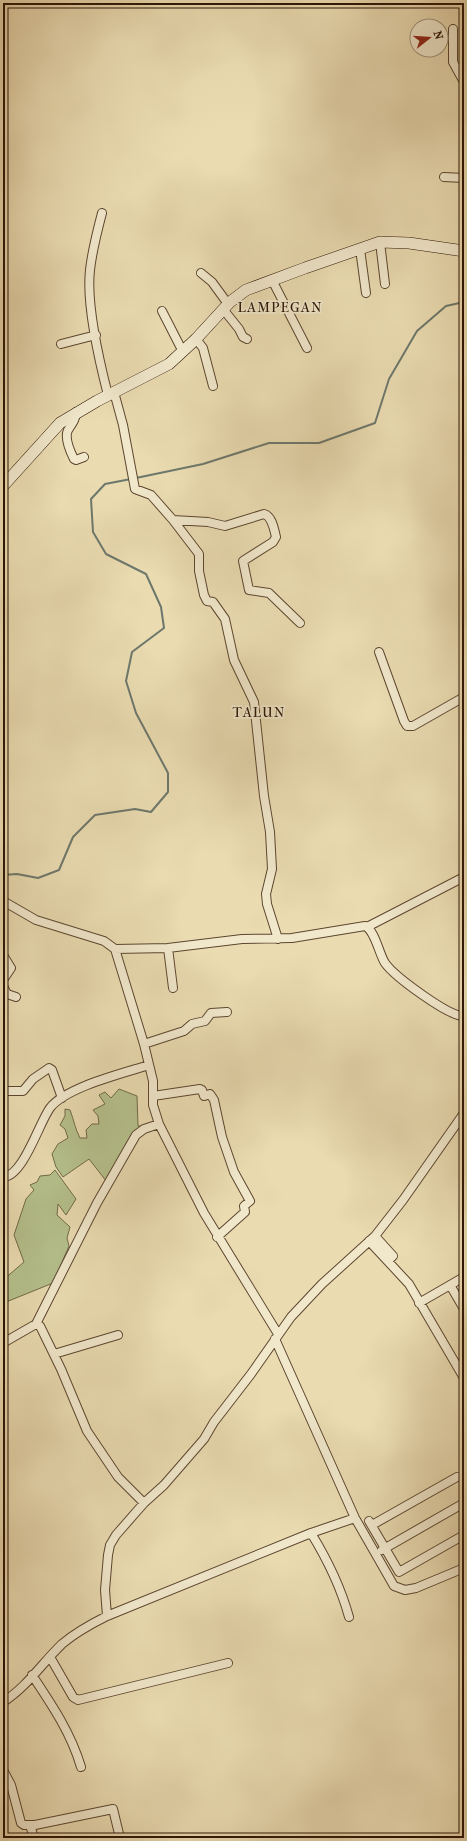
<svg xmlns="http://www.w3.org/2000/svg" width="467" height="1841" viewBox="0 0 467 1841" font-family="'IM FELL French Canon',serif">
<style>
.green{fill:#b5c18d;stroke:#706a48}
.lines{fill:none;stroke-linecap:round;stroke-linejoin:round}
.stream{stroke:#6d786c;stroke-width:2}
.street-casing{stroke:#5c462f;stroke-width:10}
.secondary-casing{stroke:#2c1404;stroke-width:12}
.street{stroke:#f1e8cc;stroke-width:8}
.secondary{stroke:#f1e8cc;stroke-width:11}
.labels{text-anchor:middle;stroke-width:3.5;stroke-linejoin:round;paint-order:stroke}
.quarter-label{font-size:14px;letter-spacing:1px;fill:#2c1404;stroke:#f1e8cc}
</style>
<rect width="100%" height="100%" fill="#eadbb1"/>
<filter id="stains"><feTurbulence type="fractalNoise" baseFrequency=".005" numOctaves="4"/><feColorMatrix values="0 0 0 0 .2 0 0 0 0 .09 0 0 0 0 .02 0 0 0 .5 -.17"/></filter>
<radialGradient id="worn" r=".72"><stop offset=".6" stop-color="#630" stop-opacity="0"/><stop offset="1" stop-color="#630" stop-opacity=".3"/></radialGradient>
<path class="green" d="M119 1089 137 1096 138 1126H144L107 1182 89 1159 63 1177 56 1167 52 1154 58 1144 68 1138 65 1129 60 1125 65 1116V1109L70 1110C74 1120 75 1129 80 1138H87L86 1130 92 1124H99L98 1116 93 1110 105 1104 99 1095 105 1092 111 1098Z
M55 1170 76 1199 66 1215 58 1204 57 1215 70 1227 67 1238 69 1246 53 1283 6 1302 3 1299V1280L24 1262 14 1235 26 1199 34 1190 30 1185 37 1182 40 1176 50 1175Z"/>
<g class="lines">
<path class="stream" d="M136 478 203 464 269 443H319L375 423 389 379 417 331 446 306 464 302
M3 875 17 874 38 878 59 870 73 837 95 815 135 809 151 812 168 792V773L136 713 126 681 132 652 164 628 161 607 146 574 106 554 93 532 91 499 105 484 131 479"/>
<defs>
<path id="street" d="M453 29V62L464 82
M444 177 464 178
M102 213C97 232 92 251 90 270 86 305 99 360 108 395
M380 242 385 284
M360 249 366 293
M201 273 212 282 228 304
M272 280 307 348
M223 309 239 329 243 337 247 339
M162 311 183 352
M196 339 203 348 213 386
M61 344 96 335
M114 392 123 425 135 489 151 495 173 520 208 522 225 526 264 514C272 516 274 529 276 537L273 542 243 561 249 590 269 593 300 623
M76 412C76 419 72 424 68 430 64 438 70 451 74 459L76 460 84 457
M173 520 199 554V571L204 595 207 601 213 602 225 619 234 660 254 702 264 796 270 832 272 869 266 894 267 904 278 939
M379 652 404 721 407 726H413L464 697
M3 901 36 920 104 941 115 949 144 1044 153 1081V1105L159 1124 204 1213 278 1334
M367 927 464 877
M168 948 173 988
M115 949 168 948 242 939 292 938 365 926C375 930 379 954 385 963 394 976 449 1017 464 1016
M3 955 11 968 3 980
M3 986 7 994 16 997
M144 1044 184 1031 192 1024 205 1021 211 1013 227 1012
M3 1091H23L33 1079 49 1068 52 1070 62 1098
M153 1096 200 1089 202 1090 204 1096 210 1094 214 1100 222 1137 234 1172 250 1201 244 1206 245 1212 217 1237
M3 1177C23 1177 39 1123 50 1108 66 1087 124 1073 149 1065
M375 1236 393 1256 388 1261
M369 1241 409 1284 464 1378
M450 1285 464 1309
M419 1303 464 1277
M36 1324 40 1326 61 1369 87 1431 118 1477 144 1503
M275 1339 355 1518 394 1586 405 1590 416 1588 464 1568
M3 1343 36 1324 97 1203 136 1135 144 1129 159 1124
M54 1354 118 1335
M369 1521 399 1572 464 1535
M372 1525 457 1477
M311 1533 355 1518
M382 1550 464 1503
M107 1616 105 1590 108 1555 110 1545 116 1535 144 1503 164 1485 204 1439 214 1422 251 1374 291 1317 322 1284 375 1236 403 1200 464 1113
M50 1657 73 1697 78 1700 228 1663
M32 1675C52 1705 71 1733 81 1767
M3 1702C27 1687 42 1663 62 1644 76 1632 91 1624 107 1616L311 1533C327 1559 341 1588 349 1617
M3 1770 11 1785 21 1823 24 1825H35L113 1809 120 1838
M30 1825 34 1838"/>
<path id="secondary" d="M3 486 60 423 97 401 169 364 196 339 230 302 246 290 305 268 380 242 409 243 464 251"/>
</defs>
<use href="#street" class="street-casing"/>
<use href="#secondary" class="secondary-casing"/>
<use href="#street" class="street"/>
<use href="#secondary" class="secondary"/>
</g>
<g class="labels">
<g class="quarter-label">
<text x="280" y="312">LAMPEGAN</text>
<text x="259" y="717">TALUN</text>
</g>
</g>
<rect width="467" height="1841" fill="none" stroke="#eadbb1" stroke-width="16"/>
<rect x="4" y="4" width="459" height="1833" fill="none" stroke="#2c1404" stroke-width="2"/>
<rect x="8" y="8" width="451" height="1825" fill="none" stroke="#2c1404"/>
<g transform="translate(429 38) rotate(73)"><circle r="19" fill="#f1e8cc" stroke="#a2937c"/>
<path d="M0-3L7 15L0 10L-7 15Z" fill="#8f2418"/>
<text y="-6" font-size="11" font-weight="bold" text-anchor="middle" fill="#2c1404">N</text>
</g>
<rect width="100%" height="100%" filter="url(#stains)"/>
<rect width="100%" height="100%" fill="url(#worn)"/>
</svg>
